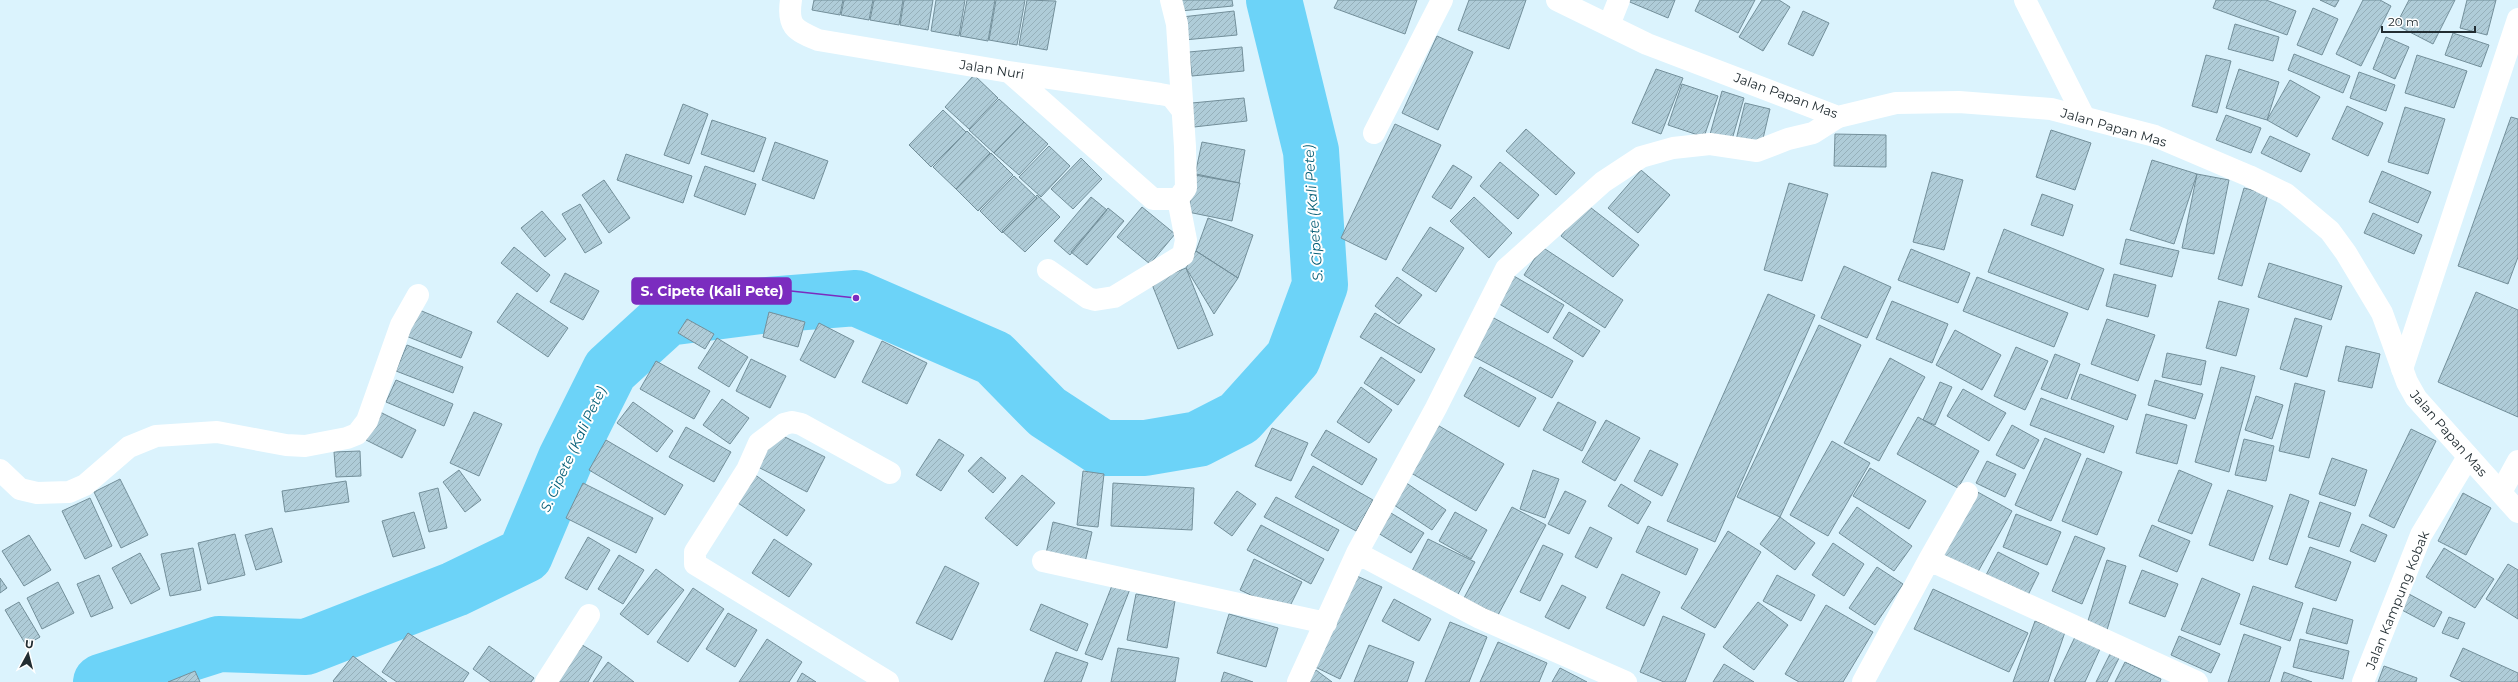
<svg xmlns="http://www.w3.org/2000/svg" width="2518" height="682" viewBox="0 0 2518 682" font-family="Montserrat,sans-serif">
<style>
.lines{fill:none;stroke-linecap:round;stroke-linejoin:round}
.river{stroke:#6cd3f8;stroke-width:56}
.building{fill:url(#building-hatch);stroke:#738f9a}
.minor{stroke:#fff;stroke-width:22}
.tertiary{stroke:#fff;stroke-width:22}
.labels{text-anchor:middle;stroke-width:4;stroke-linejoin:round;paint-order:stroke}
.street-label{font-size:13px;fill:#222d32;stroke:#fff}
.water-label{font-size:14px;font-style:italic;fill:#076078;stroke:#fff}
.leader{fill:none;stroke:#7b2cbf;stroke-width:1.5}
.callout-dot{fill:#7b2cbf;stroke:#fff;stroke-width:1.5}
.callout{fill:#7b2cbf;stroke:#7b2cbf;stroke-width:1.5}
.callout-label{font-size:14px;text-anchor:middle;font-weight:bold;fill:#fff}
</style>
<defs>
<pattern id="building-hatch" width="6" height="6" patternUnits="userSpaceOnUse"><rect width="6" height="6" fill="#afccd8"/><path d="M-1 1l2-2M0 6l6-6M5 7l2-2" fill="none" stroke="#96b0ba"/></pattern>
</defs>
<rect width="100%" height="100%" fill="#dbf3fd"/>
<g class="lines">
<path class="river" d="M101 682 219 644 306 647 455 589 525 555 566 458 610 370 667 318 768 305 856 298 994 358 1047 412 1102 448H1145L1198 439 1239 418 1293 358 1320 285 1311 151 1274 0"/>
</g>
<path class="building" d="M814 0H843L840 15 812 10Z
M844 0H873L869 20 841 15Z
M874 0H903L899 25 870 20Z
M904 0H933L928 30 900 25Z
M936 0H965L959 36 931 31Z
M967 0H995L988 41 960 36Z
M996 0H1025L1017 45 989 40Z
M1027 0 1056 1 1047 50 1019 45Z
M1179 0H1232L1233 6 1180 11Z
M1338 0H1417L1405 34 1334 8Z
M1469 0H1526L1509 49 1458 30Z
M1625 0H1675L1668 18Z
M1700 0H1755L1738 33 1695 11Z
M1762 0H1779L1790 7 1763 51 1739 37Z
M2216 0H2266L2296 11 2287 35 2213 8Z
M2320 0H2339L2335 7Z
M2363 0H2380L2391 6 2361 66 2336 54Z
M2409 0H2455L2433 44 2396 25Z
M2467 0H2496L2487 35 2460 28Z
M2313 8 2338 19 2322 55 2297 45Z
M1234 11 1237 35 1184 40 1182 17Z
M1803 11 1829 23 1813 56 1788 44Z
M2235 24 2279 37 2273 61 2228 49Z
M2453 33 2489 45 2481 67 2445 55Z
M1437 36 1473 52 1438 130 1402 113Z
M2386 37 2409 47 2395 79 2373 69Z
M1242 47 1244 71 1192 76 1189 52Z
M2294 54 2350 76 2343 93 2288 70Z
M2206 55 2231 61 2217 113 2192 106Z
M2417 55 2467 71 2454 108 2405 93Z
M1656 69 1683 78 1661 134 1632 123Z
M2239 69 2279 82 2267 120 2226 108Z
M2359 72 2395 85 2386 111 2350 98Z
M974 75 998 98 969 129 945 107Z
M2290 80 2320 97 2297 137 2267 120Z
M1682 84 1718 96 1704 137 1668 125Z
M1722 91 1744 98 1731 143 1709 138Z
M1244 98 1247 121 1194 127 1192 103Z
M999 99 1024 122 994 153 969 130Z
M1745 103 1770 109 1761 147 1736 140Z
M683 104 708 114 689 164 664 155Z
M2347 106 2383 123 2368 156 2332 139Z
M2405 107 2445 119 2428 174 2388 162Z
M943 110 966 132 931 167 909 145Z
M2226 115 2261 128 2251 153 2216 140Z
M2511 117 2518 119V257L2508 284 2458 266Z
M712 120 766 138 754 172 701 154Z
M1024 122 1048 144 1019 175 994 153Z
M1395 124 1441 145 1386 260 1341 238Z
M1526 129 1575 173 1556 195 1506 151Z
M2051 130 2091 143 2075 190 2036 177Z
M967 131 990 153 956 189 933 167Z
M1835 134 1886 135V167L1834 166Z
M2270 136 2310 154 2301 172 2261 153Z
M775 142 828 161 814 199 762 180Z
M1202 142 1245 150 1239 183 1195 175Z
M1049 146 1070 166 1041 197 1019 177Z
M991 153 1013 175 978 211 956 189Z
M626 154 692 176 683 203 617 180Z
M1081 158 1102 179 1073 209 1051 189Z
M2152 160 2197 174 2174 244 2130 230Z
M1500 162 1539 195 1518 219 1480 186Z
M1453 165 1472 177 1451 209 1432 197Z
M705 166 756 184 745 215 694 196Z
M1641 170 1670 195 1638 233 1608 208Z
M2382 171 2431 192 2418 223 2369 202Z
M1932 172 1963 180 1944 250 1913 242Z
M1196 174 1240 183 1232 221 1188 212Z
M2197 174 2229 180 2214 254 2182 248Z
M1014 176 1037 198 1002 233 980 211Z
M604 180 630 218 609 233 582 195Z
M1789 183 1828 194 1802 281 1764 270Z
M2244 188 2268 194 2242 286 2218 279Z
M2042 194 2073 205 2063 236 2031 225Z
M1037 195 1060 217 1025 252 1002 231Z
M1091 197 1107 210 1070 255 1054 241Z
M1474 197 1512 233 1489 258 1450 221Z
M580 204 602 243 585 253 562 214Z
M1586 204 1639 245 1613 277 1561 236Z
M1142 207 1175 234 1150 264 1117 237Z
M1108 208 1124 221 1087 265 1071 252Z
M542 211 566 239 545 257 521 228Z
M2373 213 2422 235 2414 254 2364 233Z
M1208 218 1253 235 1238 278 1196 251Z
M1430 227 1464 248 1436 292 1402 270Z
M2004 229 2104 269 2088 310 1988 272Z
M2126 239 2179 251 2172 277 2120 264Z
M514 247 550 275 537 292 501 263Z
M1542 247 1623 300 1605 328 1524 275Z
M1911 249 1970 273 1958 303 1898 280Z
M1196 251 1238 278 1214 314 1186 268Z
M2269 263 2342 286 2331 320 2258 297Z
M1844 266 1891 287 1867 338 1821 318Z
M1186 268 1213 335 1178 349 1151 282Z
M565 273 599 291 583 320 550 302Z
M2114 274 2156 285 2148 317 2106 306Z
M1512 275 1564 305 1548 333 1496 302Z
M1397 277 1422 295 1399 324 1375 306Z
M1977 277 2068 313 2054 347 1963 311Z
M2476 292 2518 310V417L2438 382Z
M517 293 568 328 548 357 497 322Z
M1768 294 1815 315 1715 542 1667 521Z
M1892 301 1948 324 1932 363 1876 339Z
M2219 301 2249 309 2236 356 2206 348Z
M417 309 472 332 461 358 406 336Z
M769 312 805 322 798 347 763 337Z
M1569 312 1600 331 1583 357 1553 338Z
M1375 313 1435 349 1421 373 1360 337Z
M1492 317 1573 361 1552 398 1471 355Z
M2295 318 2322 326 2307 377 2280 369Z
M687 319 714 334 705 349 678 333Z
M2107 319 2155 335 2138 381 2091 364Z
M819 323 854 341 835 378 800 360Z
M1819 325 1861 345 1780 517 1737 497Z
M1955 330 2001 355 1982 390 1936 365Z
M717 338 748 357 729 387 698 368Z
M882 341 927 363 907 404 862 382Z
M407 345 463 367 453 393 396 371Z
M2346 346 2380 354 2372 388 2338 381Z
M2016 347 2048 361 2025 410 1994 396Z
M2167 353 2206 361 2201 385 2162 377Z
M2055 354 2080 364 2067 399 2041 389Z
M1381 357 1415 380 1398 405 1364 383Z
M1890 358 1925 377 1879 461 1844 443Z
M751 359 786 376 770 408 736 391Z
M656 361 710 391 694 419 640 389Z
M1480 367 1536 398 1519 427 1464 396Z
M2221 367 2255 376 2229 472 2195 462Z
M2080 374 2136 395 2127 420 2071 399Z
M396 380 453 404 444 426 386 402Z
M2155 380 2203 394 2195 419 2148 405Z
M1940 382 1952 387 1935 425 1923 420Z
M2295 383 2325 391 2309 458 2279 451Z
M1361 387 1392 410 1369 443 1337 422Z
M1963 389 2006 413 1989 441 1947 416Z
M2256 396 2283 405 2272 439 2245 430Z
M2041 398 2114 426 2104 453 2030 425Z
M722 399 749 418 730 444 703 425Z
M633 402 673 431 657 452 617 423Z
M1558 402 1596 422 1582 451 1543 430Z
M380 412 416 430 402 458 366 440Z
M474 412 502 424 479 476 450 463Z
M2146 414 2187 425 2177 464 2136 453Z
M1918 417 1979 451 1958 488 1897 454Z
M1606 420 1640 438 1615 481 1582 462Z
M1434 423 1504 464 1476 511 1406 470Z
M2012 425 2039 440 2024 469 1996 455Z
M686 427 731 452 714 482 669 457Z
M1272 428 1308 443 1291 481 1255 466Z
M2411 429 2436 441 2394 528 2369 516Z
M1326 430 1377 459 1362 485 1311 455Z
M775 432 825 457 807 492 758 467Z
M2045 438 2081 454 2051 521 2015 505Z
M939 439 964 455 941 491 916 475Z
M2244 439 2274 446 2266 481 2235 475Z
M606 440 683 485 665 515 589 470Z
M1832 441 1870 463 1828 536 1790 515Z
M1650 450 1678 464 1662 496 1634 481Z
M360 451 361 476 336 477 334 452Z
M981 457 1006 478 993 493 968 471Z
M2087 458 2122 472 2097 535 2062 521Z
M2332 458 2367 470 2355 506 2319 494Z
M1987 461 2016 474 2005 497 1976 483Z
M1313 466 1373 500 1356 531 1295 497Z
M1870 468 1926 501 1909 529 1853 496Z
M459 470 481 500 465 512 443 482Z
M1533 470 1559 479 1545 518 1520 509Z
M2179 470 2212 484 2192 534 2158 521Z
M1083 471 1104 474 1098 527 1077 525Z
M751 472 805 510 787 536 732 499Z
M1022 475 1055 503 1017 546 985 518Z
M120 479 148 535 121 548 94 492Z
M1402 480 1446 510 1432 530 1388 501Z
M346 481 349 502 285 512 282 491Z
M583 483 653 518 636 553 566 518Z
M1113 483 1194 488 1192 530 1111 526Z
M1621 484 1651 502 1638 524 1608 506Z
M438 488 447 528 429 532 419 493Z
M1974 490 2012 511 1975 577 1937 555Z
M2228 490 2273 506 2253 561 2209 545Z
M1237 491 1256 504 1232 536 1214 523Z
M1565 491 1586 501 1569 534 1548 524Z
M2463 493 2491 508 2466 555 2438 541Z
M2290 494 2309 501 2287 565 2269 559Z
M1276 497 1339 530 1328 551 1264 517Z
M90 498 112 546 85 559 62 511Z
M2320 502 2351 513 2339 547 2308 537Z
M1512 507 1546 525 1498 615 1464 598Z
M1857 507 1912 546 1894 571 1839 533Z
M1386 510 1424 533 1411 553 1373 530Z
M414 512 425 548 393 557 382 521Z
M1455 512 1487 530 1471 559 1439 541Z
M2016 514 2061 532 2047 565 2003 547Z
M1780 517 1815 543 1795 570 1760 544Z
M1053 522 1092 532 1084 567 1045 558Z
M2362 524 2387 535 2375 562 2350 551Z
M1261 525 1324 559 1311 584 1247 550Z
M2152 525 2190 541 2177 572 2139 556Z
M1648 526 1698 549 1686 575 1636 552Z
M1590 527 1612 538 1597 568 1575 557Z
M272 528 282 562 256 570 245 535Z
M1728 531 1761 552 1715 628 1681 608Z
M235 534 245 575 208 584 198 543Z
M29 535 51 570 24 586 2 551Z
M2075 536 2105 548 2082 604 2052 591Z
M588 537 610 550 587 590 565 578Z
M774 539 812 564 789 597 752 573Z
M1428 539 1475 562 1455 600 1409 577Z
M1833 543 1864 564 1844 596 1812 575Z
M1543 545 1563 554 1540 601 1520 592Z
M2310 547 2351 562 2336 601 2295 587Z
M193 548 201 590 170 596 161 554Z
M2444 548 2494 579 2475 608 2426 577Z
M1998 552 2039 573 2026 599 1985 577Z
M140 553 160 589 131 604 112 568Z
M619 555 644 570 623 604 598 589Z
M1254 559 1302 582 1287 612 1240 590Z
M2107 560 2126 566 2107 630 2087 624Z
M2508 564 2518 570V619L2486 599Z
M945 566 979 583 952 640 916 623Z
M1877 567 1903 584 1875 625 1849 608Z
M656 569 684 590 648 635 620 614Z
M2142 570 2178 584 2165 617 2129 603Z
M1350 573 1382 587 1340 679 1309 664Z
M1622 574 1660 592 1644 626 1606 608Z
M99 575 113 608 91 617 77 584Z
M1777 575 1815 595 1801 621 1763 601Z
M0 578 7 588 0 593Z
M1115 578 1132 584 1102 660 1085 654Z
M2202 578 2240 594 2220 645 2181 630Z
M58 582 74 613 42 629 27 598Z
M1562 585 1586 597 1569 629 1545 617Z
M2253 586 2303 603 2290 641 2240 624Z
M693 588 724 609 688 662 657 642Z
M1933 589 2028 633 2009 672 1914 629Z
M1136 594 1175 601 1167 648 1127 640Z
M2409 594 2442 612 2434 627 2400 609Z
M1394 599 1431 619 1419 641 1382 621Z
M19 602 40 637 26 645 5 610Z
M1758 602 1788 625 1754 670 1723 647Z
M1041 604 1088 624 1077 651 1030 630Z
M1826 605 1873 632 1843 682H1799L1785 674Z
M2313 608 2353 620 2347 644 2306 633Z
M728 613 757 630 735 667 706 649Z
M1229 614 1278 628 1266 667 1217 653Z
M1663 616 1705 634 1685 682H1664L1640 672Z
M2449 617 2465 623 2458 639 2442 633Z
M2035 621 2065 632 2048 682H2013Z
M1450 622 1487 637 1469 682H1425Z
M408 633 469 673 463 682H397L382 672Z
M2244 634 2281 647 2269 682H2228Z
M2179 636 2220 654 2211 673 2171 655Z
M2075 637 2100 649 2085 682H2056L2054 681Z
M767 639 802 662 789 682H739Z
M2300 639 2349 651 2343 679 2293 667Z
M1498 642 1547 663 1539 682H1480Z
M579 643 602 657 588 682H557Z
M1369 645 1414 662 1407 682H1354Z
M489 646 534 678 531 682H491L473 669Z
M1118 648 1179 658 1175 682H1111Z
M2463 648 2518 673V682H2463L2450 676Z
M1056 652 1088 663 1081 682H1044Z
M2110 654 2119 658 2107 682H2096Z
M353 656 387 682H334L333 681Z
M608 662 634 682H593Z
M2125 662 2161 679 2160 682H2115Z
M1724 664 1754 682H1713Z
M2384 666 2417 678 2416 682H2378Z
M1560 668 1587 682H1552Z
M1316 670 1332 682H1307Z
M195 671 200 682H168Z
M1224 672 1253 682H1221Z
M2284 672 2312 682H2281Z
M802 673 816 682H797Z"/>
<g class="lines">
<path class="minor" d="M791 0C787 27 795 30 818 40L1009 72 1160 94 1171 96 1182 110
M2025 0 2084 117
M1609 25 1619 0
M1009 72 1153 199H1178L1186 188 1185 147 1177 24 1171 0
M1374 133 1442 0
M1048 270 1088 298 1095 300 1114 297 1183 255 1186 240 1178 199
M2402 369 2518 19
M0 470 20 489 37 493 69 492 85 485 129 447 156 436 217 432 286 445 305 446 347 438 357 434 367 421 401 325 418 295
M2501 492 2518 461
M1357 553 1480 618 1626 682
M1929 560 1967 493
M1043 561 1326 623
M546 682 589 615
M888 682 695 564V552L747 470 759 443 784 424 792 422 801 424 890 473
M1298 682 1357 553 1436 408 1506 269 1603 182 1641 157 1673 148 1710 144 1757 151 1788 139 1813 133 1838 117
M1863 682 1929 560 2197 682
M2363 682 2421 535 2468 457"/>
<path class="tertiary" d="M1557 0 1647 44 1838 117 1896 103 1959 102 2051 109 2155 136 2249 176 2286 194 2330 231 2346 253 2382 313 2407 382 2416 398 2518 512"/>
</g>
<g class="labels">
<g class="street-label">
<text transform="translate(992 69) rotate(9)" y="5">Jalan Nuri</text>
<text transform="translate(1786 95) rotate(20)" y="5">Jalan Papan Mas</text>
<text transform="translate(2114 127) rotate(16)" y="5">Jalan Papan Mas</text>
<text transform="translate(2449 433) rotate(49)" y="5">Jalan Papan Mas</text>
<text transform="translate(2397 600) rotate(-68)" y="5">Jalan Kampung Kobak</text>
</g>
<g class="water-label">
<text transform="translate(1313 213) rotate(-94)" y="5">S. Cipete (Kali Pete)</text>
<text transform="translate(573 449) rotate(-65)" y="5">S. Cipete (Kali Pete)</text>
</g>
</g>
<path class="leader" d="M856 298L791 291"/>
<circle class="callout-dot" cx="856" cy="298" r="4"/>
<rect class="callout" x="632" y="278" width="159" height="26" rx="4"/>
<g class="callout-label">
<text x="712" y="296">S. Cipete (Kali Pete)</text>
</g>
<g transform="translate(28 654) rotate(7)" stroke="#ffffff" stroke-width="3" paint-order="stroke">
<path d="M0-3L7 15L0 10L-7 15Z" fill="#222d32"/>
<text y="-6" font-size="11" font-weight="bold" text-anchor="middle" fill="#222d32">U</text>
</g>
<path d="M2382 26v6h93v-6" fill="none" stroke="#222d32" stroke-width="2"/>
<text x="2388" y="26" font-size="12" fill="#222d32" stroke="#ffffff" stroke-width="3" paint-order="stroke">20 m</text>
</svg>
